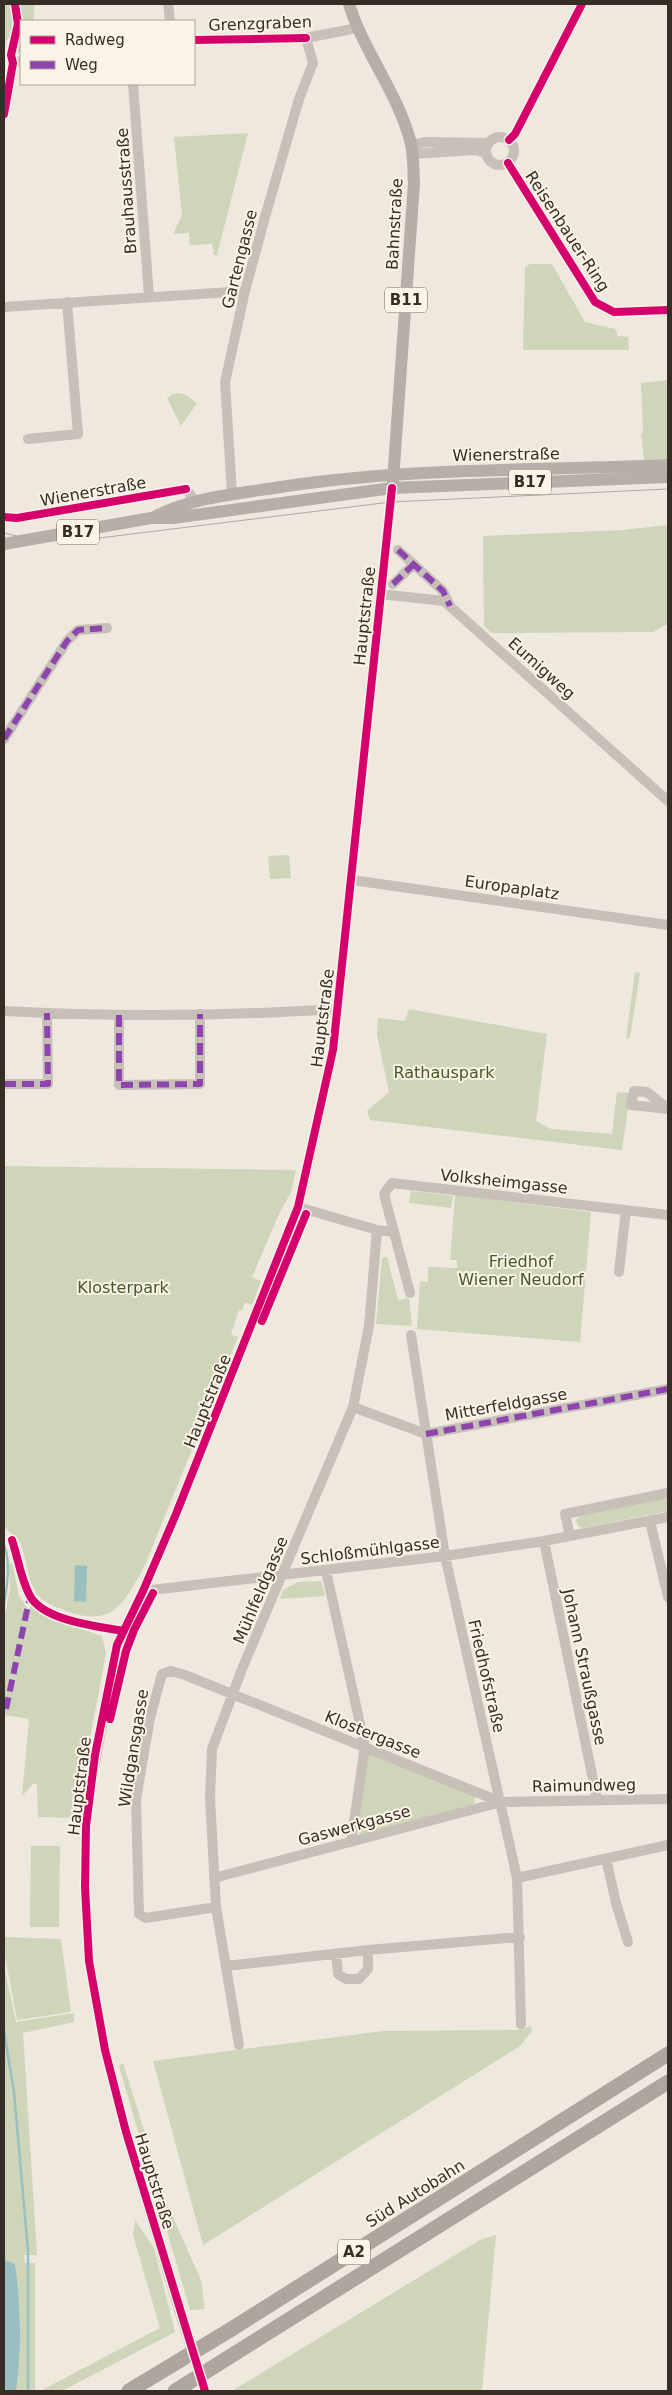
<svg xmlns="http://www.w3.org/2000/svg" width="672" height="2395" viewBox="0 0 672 2395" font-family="'DejaVu Sans',sans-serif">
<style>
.green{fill:#ced5b8}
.water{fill:#99bfc1}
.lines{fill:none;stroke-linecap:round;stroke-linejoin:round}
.stream{stroke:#99bfc1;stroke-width:2.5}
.minor{stroke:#c7c0b8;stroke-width:10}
.major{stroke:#b6aea8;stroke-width:12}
.highway{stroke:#ada69e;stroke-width:15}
.tram{stroke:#aea8a3;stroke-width:1}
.minor-bridge{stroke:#c7c0b8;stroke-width:10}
.quiet{stroke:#8e44ad;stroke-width:6;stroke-dasharray:12 6;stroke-linecap:butt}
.cycleway-casing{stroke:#fbf3e6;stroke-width:11}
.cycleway{stroke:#d6006c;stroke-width:8}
.labels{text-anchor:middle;stroke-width:4;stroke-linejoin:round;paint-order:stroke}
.shield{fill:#fbf3e6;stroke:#726860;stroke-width:1}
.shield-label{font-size:15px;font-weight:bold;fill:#382d26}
.street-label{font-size:16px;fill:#382d26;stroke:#fbf3e6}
.park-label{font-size:16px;fill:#445927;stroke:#fbf3e6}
</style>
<rect width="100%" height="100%" fill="#eee8df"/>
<path class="green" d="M4 4H34V21H21V53H16L18 47 15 46 18 31 12 33 4 45Z
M248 133 217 255H214L212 244 190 245 189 233 173 234 182 215 174 137Z
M530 264H552L585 322 615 329 618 336 628 337 629 350H523L525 267Z
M668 380V459L644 460 641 434 643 433 641 383Z
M179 393 186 395 197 403 181 426 167 398 173 394Z
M668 525V624L653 632 492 633 484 626 483 536 623 530Z
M289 855 291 878 270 879 268 856Z
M635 972 640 973 630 1038H626Z
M409 1009 547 1034 536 1121 551 1129 612 1134 617 1092 630 1093 622 1150 370 1120 367 1111 389 1092 377 1035 378 1018 405 1021Z
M4 1166 296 1170 291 1192 279 1214 252 1277 261 1281 252 1305 245 1302 242 1311 239 1310 231 1334 238 1337 144 1567C124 1603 113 1628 66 1611 56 1607 44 1603 37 1594 27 1579 27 1559 20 1543 17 1537 9 1532 4 1527Z
M411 1191 453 1196 451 1208 409 1203Z
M455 1195 591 1212 580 1342 417 1329 420 1281 428 1282V1267L457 1268V1260H450Z
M387 1257 398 1300 409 1298 412 1326 376 1324 382 1258Z
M668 1498V1511L584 1528 579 1527 576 1521 580 1515Z
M12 1563 19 1596 29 1611 31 1602 57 1621 102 1636 106 1653 75 1818 38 1817 37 1784H33L22 1796 29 1719 4 1715V1619L10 1589 9 1564Z
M321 1581 325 1596 280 1599 283 1590 298 1582Z
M376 1753 475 1796 474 1804 362 1835 356 1830 368 1754Z
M31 1846H60L59 1927H30Z
M4 1937 61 1939 71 2012 17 2020 4 1950Z
M4 1966 16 2022 74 2013V2022L23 2033 37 2255H24L25 2263H35V2391H16C22 2353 21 2303 15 2264L4 2260Z
M531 2026 532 2031 520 2046 203 2245 153 2061 383 2031 516 2030Z
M123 2063 167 2204 201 2280 205 2309 190 2310 119 2066Z
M135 2220 154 2248 175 2332 62 2391H40L160 2328 133 2235Z
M496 2235 482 2391H232L480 2240Z"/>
<path class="water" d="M75 1565 87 1566 86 1602 74 1601Z
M4 2260 15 2264C21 2302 22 2353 16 2391H4Z"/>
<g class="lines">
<path class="stream" d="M4 1545C11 1562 7 1587 4 1604
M4 2031 14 2092 28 2251V2391"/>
<path class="minor" d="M168 4 170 21
M194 40 306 38 357 28
M133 84 149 296
M4 114 13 63 21 61
M486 151a14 14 0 1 1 28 0a14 14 0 1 1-28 0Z
M509 140 515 134 582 4
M411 145 426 142 489 143
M413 154 475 150 486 153
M508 163 595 302 614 312 668 310
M4 307 245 291
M28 439 78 434 67 302
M232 494 225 382 245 291 265 217 299 99 313 63 306 38
M4 517 17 518 186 489 196 502
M398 550 443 591 450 605
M393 584 414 564
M380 594 444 601 668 801
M4 739 67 641 78 630 107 628
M352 880 668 925
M4 1011C114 1017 227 1016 337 1009
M119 1015V1085L200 1084V1014
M4 1084H48L47 1013
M634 1091 647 1092 668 1109 631 1105Z
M298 1207 377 1230 393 1232
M619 1272 626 1210
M410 1293 384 1194 392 1183 668 1215
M411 1335 445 1556 517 1878 521 2024
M353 1407 426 1434 668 1389
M650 1521 668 1597
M570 1536 565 1514 668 1493
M12 1540C18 1558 21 1580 30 1596 44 1621 97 1626 123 1631
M544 1541 597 1799
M326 1571 365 1746 351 1842
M143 1591 445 1556 544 1541 668 1517
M606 1859 616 1903 628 1942
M214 1878 501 1802 668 1799
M517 1878 668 1845
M216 1907 146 1918 139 1914 136 1800 150 1718 162 1674 171 1671 185 1675 501 1802
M336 1954 338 1974 346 1979H359L368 1969V1950
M226 1966 368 1950 520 1937
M239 2045 216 1907 210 1798 212 1749 242 1669 353 1407 369 1326 377 1230
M179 2310 126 2132 105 2050 89 1961 85 1887 86 1826 90 1790 117 1645 143 1591 176 1514 298 1207 303 1189 333 1050 392 488"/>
<path class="major" d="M349 4C364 53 399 94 411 144 414 157 413 170 414 183L393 481
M156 516C192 498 234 494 274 488 405 467 536 471 668 465
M4 544 151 518H173L392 488 668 477"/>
<path class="highway" d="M129 2391 230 2330 668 2054
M175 2391 668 2082"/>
<path class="tram" d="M4 533 33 540 75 541 391 502 668 489"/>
<path class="minor-bridge" d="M179 2310 205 2391"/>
<path class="quiet" d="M398 550 443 591 450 606
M393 584 414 564
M4 739 67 641 78 630 107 628
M119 1015V1085L200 1084V1014
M4 1084H48L47 1013
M426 1434 668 1389
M6 1709 30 1596"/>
<defs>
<path id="cycleway" d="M194 40 306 38
M4 114 13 63 11 55 18 24 15 4
M509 140 515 134 582 4
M508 163 595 302 614 312 668 310
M4 517 17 518 186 489
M262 1321 306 1214
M12 1540C18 1558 21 1580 30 1596 44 1621 97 1626 123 1631
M110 1719 126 1651 134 1630 153 1593
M205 2391 126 2132 105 2050 89 1961 85 1887 86 1826 95 1755 117 1645 143 1591 176 1514 298 1207 333 1050 392 488"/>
</defs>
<use href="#cycleway" class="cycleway-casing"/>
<use href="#cycleway" class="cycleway"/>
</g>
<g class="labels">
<g class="shield">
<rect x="385" y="287.5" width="42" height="25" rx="4"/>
<rect x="509" y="469.5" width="42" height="25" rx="4"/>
<rect x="57" y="519.5" width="42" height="25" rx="4"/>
<rect x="338" y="2239.5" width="32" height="25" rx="4"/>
</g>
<g class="shield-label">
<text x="406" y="305">B11</text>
<text x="530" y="487">B17</text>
<text x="78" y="537">B17</text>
<text x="354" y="2257">A2</text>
</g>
<g class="street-label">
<text transform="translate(260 23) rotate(-2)" y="6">Grenzgraben</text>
<text transform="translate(126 191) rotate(-94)" y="6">Brauhausstraße</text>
<text transform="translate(394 224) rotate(-87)" y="6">Bahnstraße</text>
<text transform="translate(568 231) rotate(57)" y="6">Reisenbauer-Ring</text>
<text transform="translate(239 259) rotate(-76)" y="6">Gartengasse</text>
<text transform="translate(506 454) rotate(-1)" y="6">Wienerstraße</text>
<text transform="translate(93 491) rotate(-10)" y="6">Wienerstraße</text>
<text transform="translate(364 616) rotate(-84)" y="6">Hauptstraße</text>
<text transform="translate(542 668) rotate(42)" y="6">Eumigweg</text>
<text transform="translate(512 887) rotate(8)" y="6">Europaplatz</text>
<text transform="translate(322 1018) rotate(-83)" y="6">Hauptstraße</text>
<text transform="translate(504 1181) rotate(6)" y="6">Volksheimgasse</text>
<text transform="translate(207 1401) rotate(-68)" y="6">Hauptstraße</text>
<text transform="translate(506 1404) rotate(-10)" y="6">Mitterfeldgasse</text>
<text transform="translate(370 1550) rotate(-7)" y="6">Schloßmühlgasse</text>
<text transform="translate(260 1590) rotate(-67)" y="6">Mühlfeldgasse</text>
<text transform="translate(585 1667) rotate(78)" y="6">Johann Straußgasse</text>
<text transform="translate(487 1676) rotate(77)" y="6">Friedhofstraße</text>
<text transform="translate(373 1734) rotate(22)" y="6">Klostergasse</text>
<text transform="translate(133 1748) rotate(-81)" y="6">Wildgansgasse</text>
<text transform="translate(584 1785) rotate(-1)" y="6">Raimundweg</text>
<text transform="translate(79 1786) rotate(-83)" y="6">Hauptstraße</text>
<text transform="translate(354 1825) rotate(-15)" y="6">Gaswerkgasse</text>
<text transform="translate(155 2181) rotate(73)" y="6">Hauptstraße</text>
<text transform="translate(415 2193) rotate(-32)" y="6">Süd Autobahn</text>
</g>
<g class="park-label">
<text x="444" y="1078">Rathauspark</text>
<text x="521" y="1267">Friedhof<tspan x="521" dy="18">Wiener Neudorf</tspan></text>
<text x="123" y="1293">Klosterpark</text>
</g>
</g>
<rect width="672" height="2395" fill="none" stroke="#382d26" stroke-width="10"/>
<rect x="20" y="20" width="175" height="65" fill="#fbf3e6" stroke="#ada499"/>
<rect x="30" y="36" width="25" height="8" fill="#d6006c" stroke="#ada499"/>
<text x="65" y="45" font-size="15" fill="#382d26">Radweg</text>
<rect x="30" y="61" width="25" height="8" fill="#8e44ad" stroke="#ada499"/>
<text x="65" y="70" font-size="15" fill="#382d26">Weg</text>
</svg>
